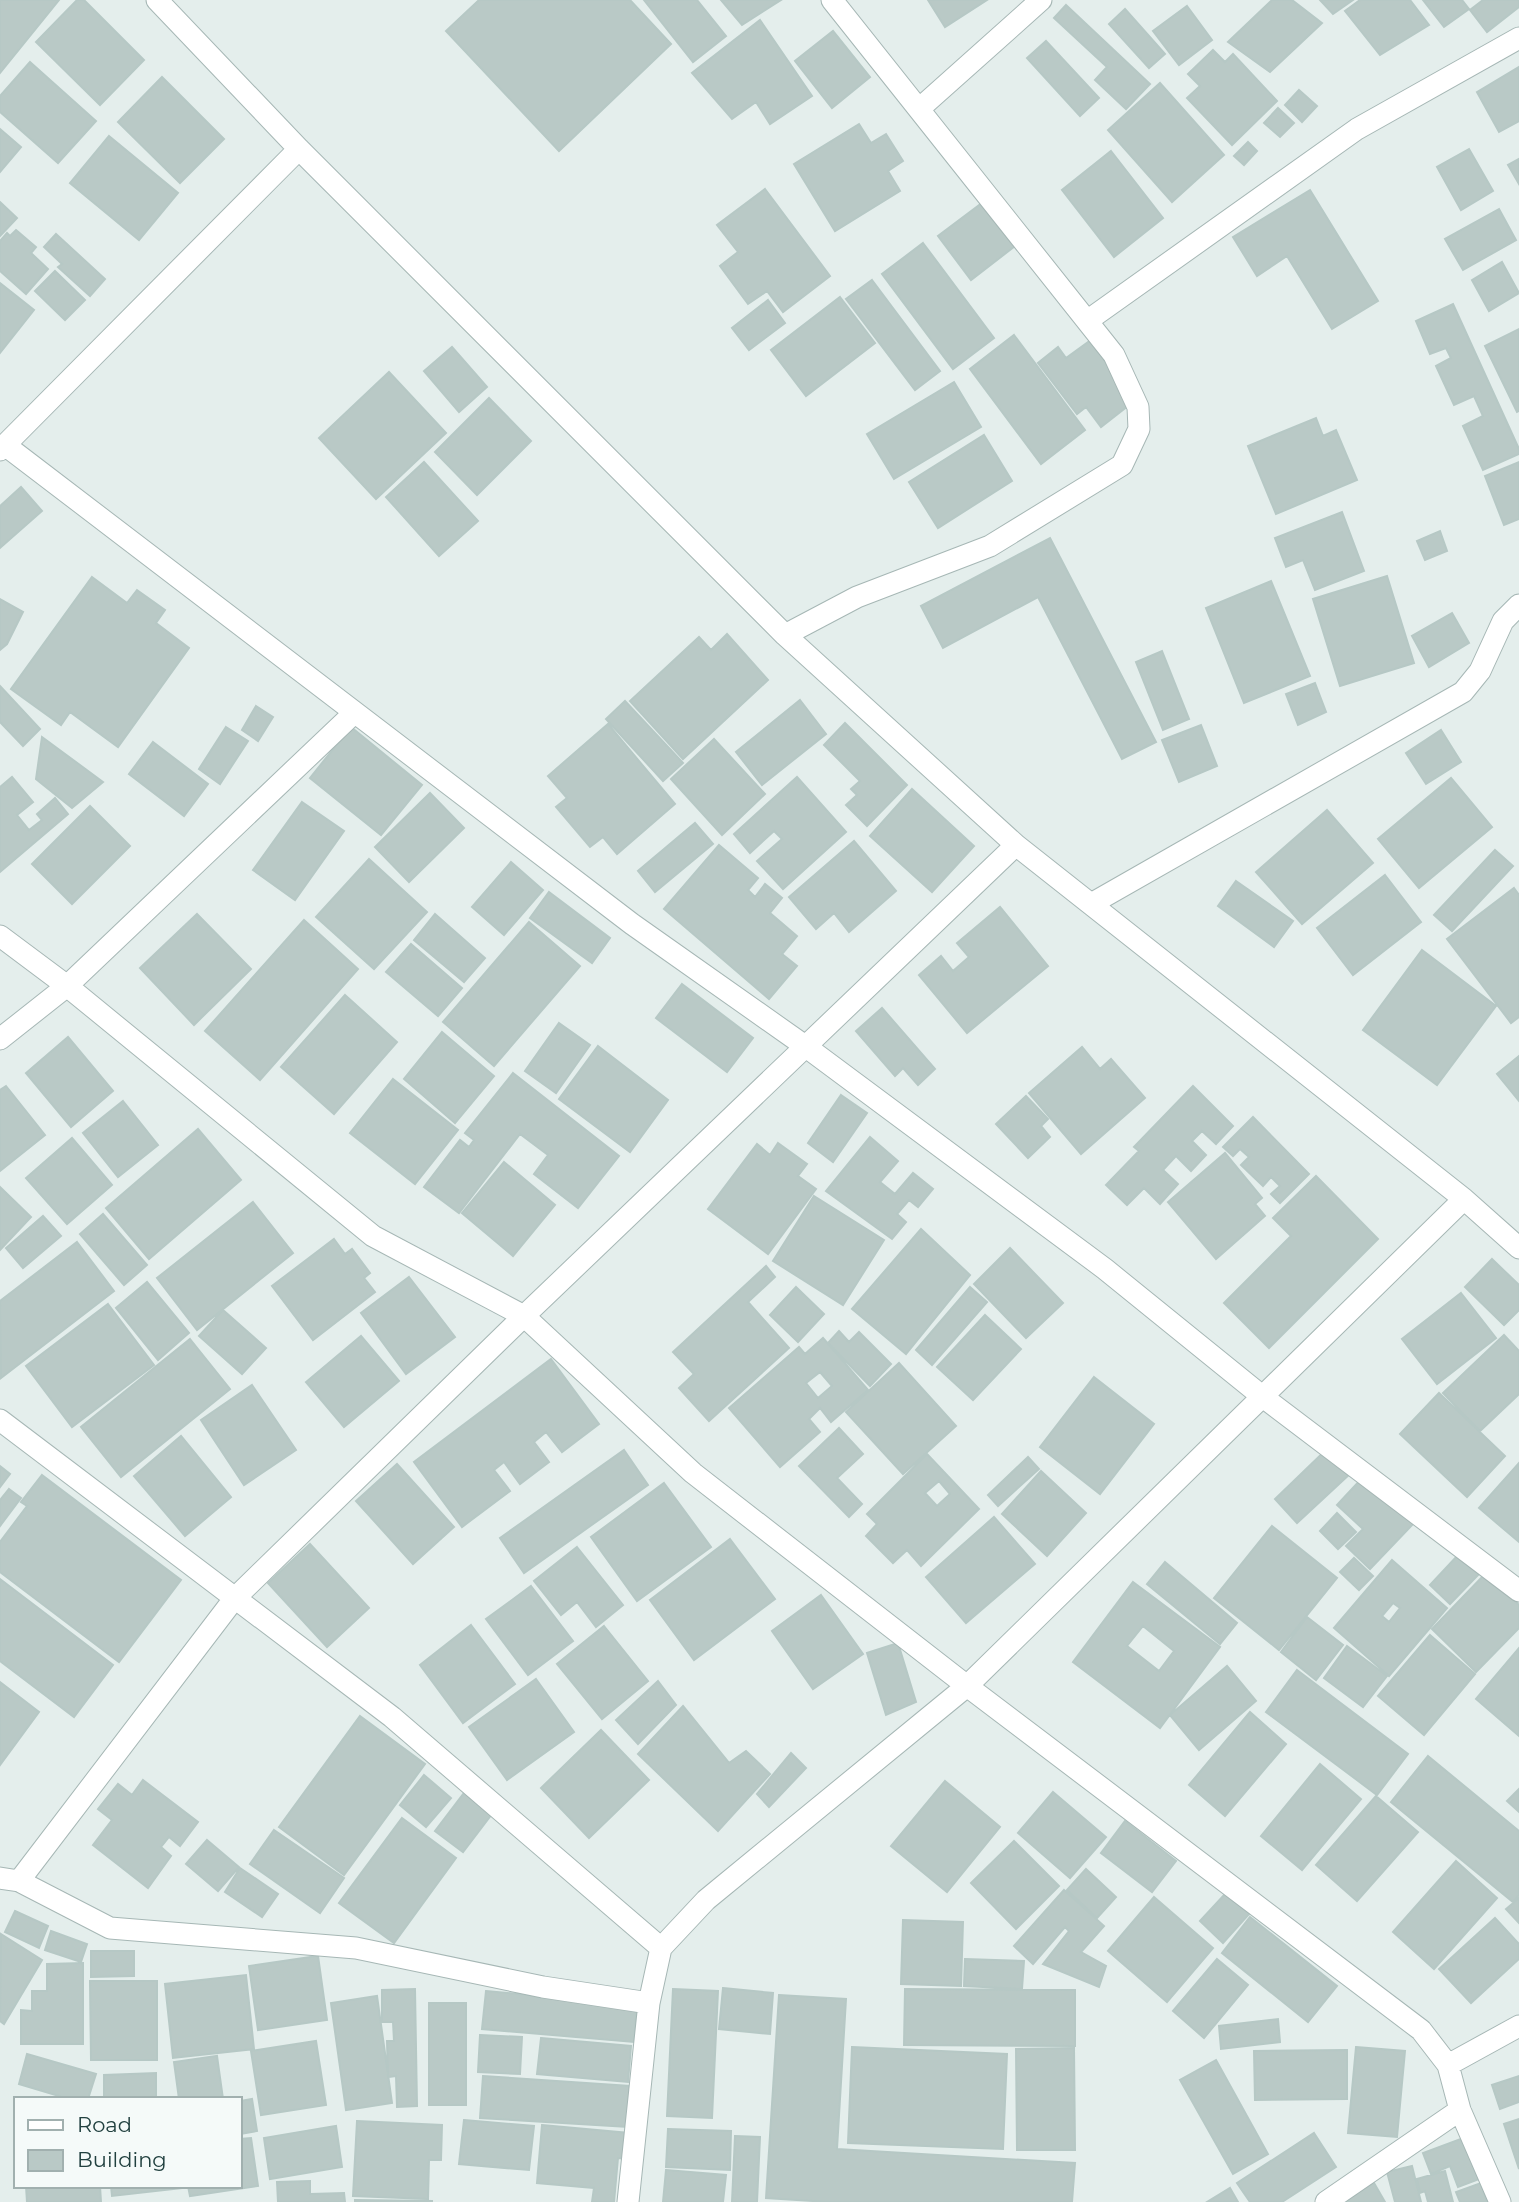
<svg xmlns="http://www.w3.org/2000/svg" width="1519" height="2202" viewBox="0 0 1519 2202" font-family="Montserrat,sans-serif">
<style>
.building{fill:#b9c9c6;stroke:#b6c8c5;stroke-width:2;fill-rule:evenodd}
.lines{fill:none;stroke-linecap:round;stroke-linejoin:round}
.minor-casing{stroke:#a6b7b5;stroke-width:23}
.minor{stroke:#fff;stroke-width:21}
</style>
<rect width="100%" height="100%" fill="#e4eeec"/>
<path class="building" d="M0 0H59L0 73Z
M77 0H84L144 60 100 105 36 42Z
M479 0H630L671 44 559 151 446 31Z
M644 0H697L726 36 693 62Z
M721 0H781L742 25Z
M928 0H987L945 27Z
M1272 0H1292L1322 23 1270 72 1228 42Z
M1320 0H1353L1333 14Z
M1360 0H1410L1429 25 1380 55 1345 11Z
M1423 0H1462L1469 9 1444 27Z
M1483 0H1519V7L1487 32 1470 10Z
M1066 5 1150 84 1126 109 1095 80 1107 67 1054 18Z
M1187 6 1212 40 1179 65 1153 31Z
M1125 9 1165 54 1149 68 1109 24Z
M760 20 812 96 770 124 756 102 732 119 692 73Z
M833 31 870 77 832 108 795 61Z
M1046 41 1099 98 1080 116 1027 58Z
M1213 50 1225 62 1233 54 1277 101 1232 145 1187 98 1200 86 1188 74Z
M30 62 96 121 58 163 0 112V96Z
M1519 67V121L1499 132 1477 92Z
M162 77 224 139 180 183 118 122Z
M1160 83 1224 155 1172 202 1108 130Z
M1299 90 1317 106 1302 122 1285 105Z
M1278 108 1294 123 1280 137 1264 123Z
M859 124 871 143 886 134 903 161 888 171 900 191 835 231 794 164Z
M0 129 21 147 0 172Z
M109 136 178 193 139 240 70 183Z
M1248 142 1257 151 1244 165 1234 156Z
M1469 149 1493 191 1461 210 1437 167Z
M1111 151 1163 218 1114 257 1062 190Z
M1519 159V184L1508 165Z
M765 189 830 276 783 312 767 291 748 304 720 266 738 252 717 225Z
M1310 190 1378 301 1332 329 1287 256 1257 276 1233 237Z
M986 200 1019 243 971 280 938 236Z
M0 202 17 218 0 236Z
M1499 209 1516 240 1463 270 1445 239Z
M16 230 36 247 31 253 48 269 26 294 0 271V241L7 233 10 236Z
M56 234 105 279 90 296 58 267 62 264 44 247Z
M923 243 994 338 953 369 882 274Z
M1502 262 1519 293 1489 311 1472 280Z
M55 271 85 300 65 320 35 291Z
M872 280 940 371 915 390 846 299Z
M0 283 34 310 0 353Z
M840 297 875 343 806 396 771 350Z
M768 300 785 323 749 350 732 328Z
M1453 304 1519 449V454L1483 470 1463 426 1483 416 1474 396 1454 405 1436 366 1451 358 1446 348 1430 354 1416 321Z
M1519 329V411L1517 412 1485 346Z
M1014 335 1085 430 1041 464 970 369Z
M1091 340 1133 402 1101 427 1086 407 1077 414 1038 363 1058 347 1066 358Z
M452 347 487 387 459 412 424 371Z
M389 372 446 433 376 499 319 438Z
M954 382 981 427 894 479 867 434Z
M489 398 531 441 477 495 435 452Z
M1316 418 1323 436 1336 430 1357 480 1276 514 1248 446Z
M984 435 1012 481 938 528 909 482Z
M424 462 478 521 439 556 386 497Z
M1519 462V519L1504 525 1485 476Z
M21 487 42 511 0 548V506Z
M1342 512 1364 571 1315 590 1303 560 1286 567 1275 538Z
M1440 531 1447 551 1425 560 1417 541Z
M1050 538 1156 742 1122 759 1038 597 943 648 921 606Z
M1387 576 1414 663 1340 686 1313 599Z
M92 577 127 603 137 590 165 610 156 623 189 648 118 747 70 712 61 725 11 689Z
M1271 581 1310 676 1244 703 1206 608Z
M0 599 23 612 7 644 0 650Z
M1452 613 1469 643 1429 667 1412 636Z
M727 634 768 680 683 759 630 701 699 637 711 650Z
M1162 651 1189 719 1163 730 1136 662Z
M1315 683 1326 712 1298 725 1286 694Z
M0 686 40 729 23 746 0 722Z
M800 700 826 734 762 785 736 752Z
M625 701 683 763 663 781 606 719Z
M256 706 273 717 258 741 242 730Z
M845 723 907 785 867 826 846 805 857 795 851 789 860 781 824 745Z
M608 724 675 804 617 854 603 837 590 847 556 807 567 798 548 776Z
M1201 725 1217 766 1179 782 1162 740Z
M226 727 248 741 220 784 199 769Z
M351 727 422 785 381 835 310 778Z
M1441 730 1461 762 1426 784 1406 753Z
M42 737 103 782 72 808 36 779Z
M714 739 765 794 722 835 671 779Z
M153 742 208 784 184 816 129 774Z
M12 777 33 802 17 815 29 830 42 820 37 814 55 798 68 814 0 872V787Z
M797 777 846 832 783 889 757 861 782 839 774 831 750 853 734 834Z
M1451 778 1492 827 1419 888 1378 839Z
M912 789 974 846 932 892 870 836Z
M430 793 464 828 409 882 375 847Z
M302 802 344 831 295 900 253 870Z
M90 806 130 846 72 904 32 864Z
M1327 810 1373 863 1302 924 1256 872Z
M695 823 713 844 655 892 638 871Z
M854 841 896 891 849 932 834 913 816 929 789 897Z
M719 845 758 878 748 890 755 897 765 884 782 898 770 913 797 936 782 954 797 966 769 999 664 909Z
M1495 850 1513 866 1452 931 1434 915Z
M369 859 427 912 374 969 316 917Z
M511 862 543 890 504 935 472 907Z
M1385 875 1421 922 1353 975 1317 928Z
M1236 881 1293 921 1274 947 1218 906Z
M1514 888 1519 895V1017L1511 1023 1447 939Z
M549 892 610 938 592 963 530 918Z
M1000 907 1048 966 967 1033 919 975 941 956 953 971 969 957 957 943Z
M197 914 251 969 194 1025 140 968Z
M435 914 485 958 464 982 414 940Z
M304 920 358 969 260 1080 205 1031Z
M529 922 580 966 494 1066 443 1022Z
M411 944 462 988 438 1016 386 972Z
M1422 950 1496 1006 1437 1085 1363 1030Z
M682 984 753 1038 727 1072 656 1018Z
M345 995 397 1042 334 1114 281 1067Z
M882 1008 935 1069 918 1085 903 1068 895 1076 856 1031Z
M559 1023 590 1045 556 1093 525 1071Z
M442 1032 494 1076 455 1123 404 1079Z
M68 1037 113 1091 71 1127 26 1073Z
M598 1046 668 1100 630 1152 559 1099Z
M1082 1047 1100 1069 1111 1059 1145 1098 1081 1154 1029 1093Z
M1519 1056V1101L1497 1074Z
M513 1073 619 1156 578 1208 534 1174 548 1155 520 1134 459 1213 424 1187 460 1140 469 1147 474 1140 465 1133Z
M393 1079 458 1130 415 1184 350 1133Z
M6 1086 45 1135 0 1171V1090Z
M1193 1086 1233 1126 1216 1144 1202 1131 1192 1141 1206 1155 1191 1171 1176 1156 1163 1170 1178 1184 1160 1204 1144 1188 1127 1205 1106 1185 1139 1151 1134 1147Z
M841 1095 867 1113 833 1162 808 1143Z
M1026 1096 1048 1119 1041 1126 1050 1137 1028 1158 996 1124Z
M123 1101 158 1145 118 1177 83 1133Z
M1253 1117 1309 1174 1280 1203 1271 1194 1280 1186 1271 1177 1263 1186 1241 1165 1249 1157 1240 1149 1233 1156 1223 1147Z
M198 1129 241 1180 149 1259 106 1208Z
M870 1137 898 1161 880 1182 895 1194 913 1173 933 1189 918 1207 909 1200 897 1214 906 1222 892 1239 826 1191Z
M72 1138 112 1185 67 1224 26 1178Z
M778 1143 807 1164 798 1176 816 1189 768 1254 708 1209 757 1144 770 1155Z
M1225 1153 1262 1198 1255 1204 1265 1216 1216 1259 1168 1202Z
M504 1162 555 1205 513 1256 462 1213Z
M1316 1176 1378 1239 1269 1348 1224 1303 1291 1236 1273 1218Z
M0 1187 31 1217 0 1250Z
M814 1196 884 1240 843 1305 773 1261Z
M253 1202 293 1253 197 1330 157 1278Z
M103 1214 147 1265 124 1285 80 1234Z
M43 1216 61 1236 23 1268 6 1248Z
M921 1229 970 1275 906 1354 852 1309Z
M334 1239 345 1254 352 1249 370 1273 364 1278 375 1292 313 1340 272 1286Z
M77 1242 114 1291 1 1378 0 1301Z
M1010 1248 1063 1303 1026 1338 974 1284Z
M1492 1259 1519 1285V1310L1504 1325 1465 1287Z
M766 1266 775 1277 748 1302 789 1348 709 1421 679 1388 694 1374 673 1352Z
M409 1277 455 1337 406 1374 361 1313Z
M147 1282 189 1333 158 1360 116 1308Z
M796 1287 824 1314 798 1342 770 1315Z
M970 1287 987 1302 932 1365 916 1350Z
M1461 1293 1496 1338 1437 1384 1402 1339Z
M108 1304 154 1365 72 1427 26 1366Z
M223 1310 266 1348 242 1374 199 1336Z
M985 1315 1021 1349 973 1400 937 1367Z
M839 1331 849 1342 859 1332 891 1364 870 1386 828 1343Z
M1504 1335 1519 1351V1394L1480 1431 1443 1393Z
M361 1336 399 1381 344 1427 306 1382Z
M823 1338 868 1390 831 1422 820 1408 809 1419 820 1432 780 1467 729 1408 799 1347 805 1354ZM820 1372 832 1386 818 1398 806 1383Z
M190 1339 230 1389 121 1477 81 1427Z
M551 1359 599 1424 562 1452 546 1432 534 1442 549 1462 520 1484 504 1462 494 1470 510 1491 462 1527 414 1462Z
M899 1363 956 1426 903 1474 846 1412Z
M1094 1377 1154 1424 1100 1494 1040 1447Z
M252 1385 296 1450 244 1485 201 1420Z
M1439 1393 1505 1456 1467 1497 1400 1434Z
M839 1428 863 1454 837 1478 862 1504 849 1517 799 1466Z
M181 1436 231 1497 185 1536 134 1476Z
M1328 1448 1351 1473 1297 1523 1275 1499Z
M624 1450 648 1485 524 1573 500 1538Z
M927 1454 979 1509 921 1566 907 1550 893 1563 866 1536 877 1524 867 1514ZM939 1481 950 1494 937 1506 925 1493Z
M1028 1457 1039 1469 998 1506 988 1495Z
M1519 1463V1542L1479 1508Z
M397 1464 454 1527 413 1564 356 1501Z
M0 1466 10 1474 0 1487Z
M1041 1471 1086 1513 1047 1556 1002 1514Z
M42 1475 181 1580 119 1662 0 1572V1542L27 1506 21 1502Z
M1365 1475 1414 1523 1370 1569 1346 1546 1363 1529 1337 1505Z
M664 1483 711 1547 637 1601 591 1537Z
M9 1489 21 1498 0 1526V1500Z
M1337 1513 1356 1532 1338 1549 1320 1531Z
M994 1517 1035 1564 966 1623 926 1577Z
M1272 1526 1337 1578 1279 1650 1214 1598Z
M730 1539 775 1599 694 1660 650 1600Z
M310 1544 369 1608 327 1647 268 1583Z
M577 1547 623 1605 596 1627 577 1602 561 1615 534 1581Z
M1459 1554 1479 1574 1450 1604 1430 1585Z
M1354 1558 1373 1576 1359 1590 1340 1572Z
M1392 1560 1447 1608 1389 1676 1334 1628ZM1393 1603 1400 1608 1389 1622 1382 1616Z
M1165 1562 1237 1623 1220 1644 1147 1584Z
M1486 1573 1519 1605V1628L1476 1672 1432 1629Z
M0 1579 113 1665 74 1717 0 1661Z
M1133 1582 1220 1647 1160 1728 1073 1662ZM1143 1626 1174 1651 1159 1671 1127 1646Z
M531 1586 573 1641 528 1675 486 1619Z
M821 1595 863 1654 813 1689 772 1631Z
M1307 1617 1343 1645 1316 1680 1281 1652Z
M471 1625 515 1684 463 1723 420 1665Z
M604 1626 648 1681 602 1719 557 1664Z
M1430 1635 1475 1674 1424 1735 1378 1696Z
M898 1643 916 1702 886 1715 867 1653Z
M1347 1646 1387 1676 1363 1707 1324 1678Z
M1519 1648V1736L1476 1699Z
M1227 1666 1256 1701 1199 1750 1170 1715Z
M1297 1670 1408 1754 1377 1795 1266 1712Z
M536 1679 574 1732 507 1780 469 1727Z
M658 1681 676 1705 638 1744 616 1720Z
M0 1682 39 1712 0 1765Z
M683 1706 729 1763 746 1751 770 1774 718 1831 638 1754Z
M1250 1712 1286 1744 1225 1816 1189 1785Z
M360 1716 425 1764 344 1875 279 1827Z
M601 1730 649 1780 589 1838 541 1788Z
M791 1753 806 1768 769 1807 757 1794Z
M1428 1756 1519 1831V1895L1513 1902 1391 1802Z
M1320 1764 1361 1799 1302 1870 1261 1836Z
M424 1775 451 1798 426 1827 400 1805Z
M143 1780 198 1822 180 1846 169 1837 161 1847 171 1856 148 1888 93 1845 112 1820 98 1809 118 1784 132 1795Z
M945 1781 1000 1827 947 1892 891 1846Z
M1519 1789V1812L1507 1801Z
M1053 1792 1106 1837 1070 1878 1018 1833Z
M464 1793 492 1814 463 1852 435 1831Z
M1376 1796 1418 1832 1357 1901 1316 1865Z
M402 1818 456 1858 394 1943 339 1903Z
M1125 1821 1176 1861 1152 1892 1101 1853Z
M274 1830 344 1878 320 1913 250 1864Z
M207 1840 239 1867 218 1891 186 1864Z
M1014 1841 1059 1886 1016 1929 971 1883Z
M1456 1861 1497 1898 1434 1969 1393 1932Z
M240 1868 278 1894 262 1917 225 1892Z
M1086 1869 1116 1897 1097 1918 1067 1890Z
M1064 1890 1104 1926 1081 1952 1106 1966 1099 1987 1043 1964 1069 1931 1065 1927 1033 1964 1014 1946Z
M1226 1893 1249 1914 1223 1943 1200 1921Z
M1154 1897 1213 1948 1167 2002 1108 1951Z
M1519 1898V1923L1506 1909Z
M15 1911 48 1926 39 1948 5 1932Z
M1250 1917 1337 1986 1308 2022 1222 1953Z
M1495 1918 1519 1944V1959L1471 2003 1439 1969Z
M903 1920 963 1922 961 1986 901 1984Z
M51 1931 87 1944 81 1962 45 1950Z
M1 1934 42 1960 4 2024 0 2021Z
M91 1951H134V1976L91 1977Z
M318 1956 327 2020 258 2030 249 1966Z
M965 1959 1024 1961 1022 1989 964 1986Z
M1217 1959 1248 1985 1204 2038 1173 2011Z
M83 1963V2044H21V2010L32 2011V1991H47V1964Z
M246 1975 254 2049 173 2058 165 1984Z
M90 1981H157V2060H91Z
M723 1988 773 1993 770 2034 719 2029Z
M415 1989 417 2106 397 2107 396 2076 388 2077 387 2041H394L393 2022H382V1990Z
M673 1989 718 1991 712 2118 667 2116Z
M905 1989 1075 1990V2046L904 2045Z
M486 1991 637 2005 634 2042 482 2029Z
M779 1995 846 1999 837 2149 1075 2163 1072 2202H828L766 2198Z
M377 1996 392 2103 346 2110 331 2003Z
M429 2003H466V2105H429Z
M1278 2019 1280 2042 1221 2049 1219 2026Z
M480 2035 522 2037 520 2074 478 2072Z
M541 2038 631 2046 628 2082 537 2074Z
M316 2041 326 2105 261 2115 251 2051Z
M852 2047 1007 2054 1003 2149 848 2143Z
M1356 2047 1405 2051 1397 2137 1348 2133Z
M1074 2048 1075 2150H1017L1016 2049Z
M1347 2050V2099L1255 2100 1254 2051Z
M27 2054 96 2074 88 2099H69L19 2084Z
M217 2056 223 2099H179L174 2062Z
M1216 2060 1268 2154 1233 2174 1180 2080Z
M156 2073V2099H104V2075Z
M483 2076 630 2086 628 2127 480 2118Z
M1519 2076V2102L1500 2109 1492 2085Z
M252 2099 257 2131 240 2134V2101Z
M1519 2119V2169L1504 2124Z
M464 2120 534 2126 529 2170 459 2164Z
M357 2121 442 2125 441 2160H429L428 2199 353 2196Z
M542 2125 629 2133 627 2159 618 2158 614 2202H592L594 2188 537 2183Z
M336 2126 342 2167 270 2179 264 2138Z
M668 2129 731 2131 730 2170 666 2167Z
M1314 2133 1336 2167 1282 2202H1250L1237 2183Z
M735 2136 760 2137 757 2202H732Z
M1466 2137 1482 2178 1458 2187 1450 2166 1431 2174 1423 2153Z
M251 2138 258 2186 190 2196 188 2186H240V2139Z
M1412 2166 1421 2202H1395L1387 2172Z
M666 2170 726 2175 723 2202H663Z
M1445 2171 1453 2202H1428L1425 2191 1420 2193 1417 2179Z
M310 2181V2194L344 2193 345 2202H278L277 2182Z
M1374 2183 1385 2202H1341Z
M1481 2183 1487 2202H1460L1456 2192Z
M26 2186H100L101 2202H27Z
M111 2186H182L183 2188 112 2196Z
M1230 2188 1238 2202H1207Z
M355 2200 433 2201 355 2202Z"/>
<g class="lines">
<defs>
<path id="minor" d="M157 0 299 149 785 635 1016 845 1464 1199 1519 1248
M919 109 1041 0
M1087 321 1357 129 1519 38
M5 445 632 924 805 1046 1105 1269 1263 1397 1519 1591
M0 450 299 149
M785 635 857 597 990 546 1122 465 1139 429 1138 407 1114 355 832 0
M1091 904 1463 692 1480 671 1503 621 1519 605
M0 936 67 986 373 1236 524 1316 693 1473 967 1686 1421 2030 1448 2065 1460 2110 1500 2202
M0 1039 67 986 354 713
M0 1420 392 1717 661 1948
M0 1878 19 1881 110 1928 356 1948 543 1987 649 2003
M19 1881 234 1599 524 1316 1016 845
M1448 2065 1519 2026
M628 2202 649 2003 661 1948 706 1900 967 1686 1464 1199
M1326 2202 1460 2110"/>
</defs>
<use href="#minor" class="minor-casing"/>
<use href="#minor" class="minor"/>
</g>
<rect x="14" y="2097" width="228" height="91" fill="#f5faf9" stroke="#a1b0af" stroke-width="2"/>
<rect x="28" y="2120" width="35" height="10" fill="#ffffff" stroke="#a1b0af" stroke-width="2"/>
<text x="77" y="2132" font-size="21" fill="#224140">Road</text>
<rect x="28" y="2150" width="35" height="21" fill="#b9c9c6" stroke="#a1b0af" stroke-width="2"/>
<text x="77" y="2167" font-size="21" fill="#224140">Building</text>
</svg>
